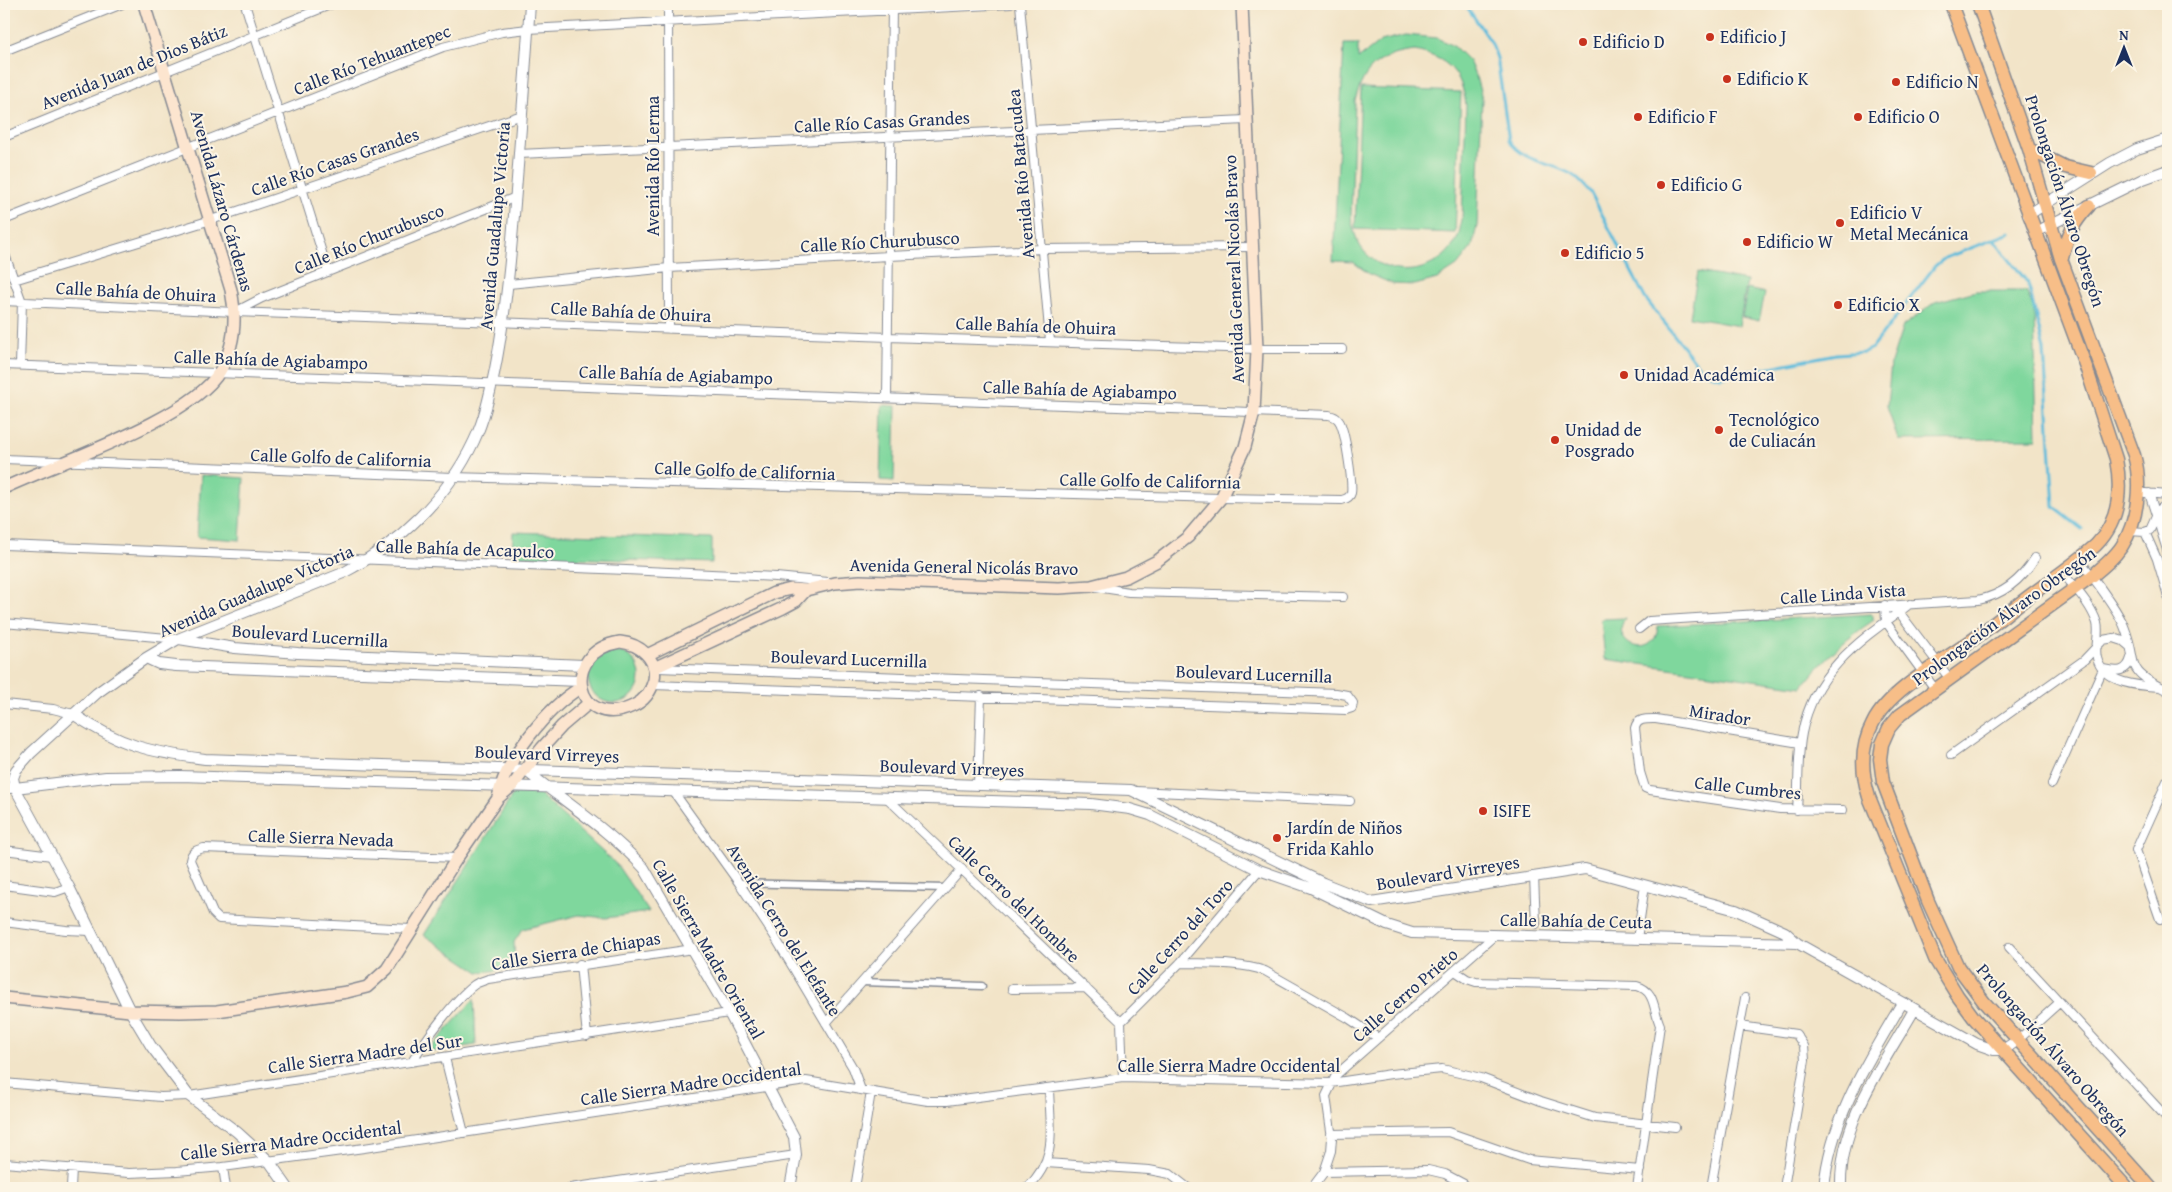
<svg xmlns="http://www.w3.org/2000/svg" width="2172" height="1192" viewBox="0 0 2172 1192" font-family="'Gentium Book Plus',serif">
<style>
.green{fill:#7fd79d;stroke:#4d837e;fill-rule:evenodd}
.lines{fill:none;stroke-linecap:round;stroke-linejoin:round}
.stream{stroke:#5cbbdb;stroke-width:3}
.pedestrian-casing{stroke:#868a93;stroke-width:9}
.minor-casing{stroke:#868a93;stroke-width:10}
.tertiary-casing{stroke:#868a93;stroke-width:12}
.secondary-casing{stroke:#868a93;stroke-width:14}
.primary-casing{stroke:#868a93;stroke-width:15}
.pedestrian{stroke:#fff;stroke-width:6}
.minor{stroke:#fff;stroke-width:8}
.tertiary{stroke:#fff;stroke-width:10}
.secondary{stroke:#fce5cf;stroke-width:11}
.primary{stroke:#f7be88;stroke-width:12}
.poi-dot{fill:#c8321e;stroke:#fcf5e5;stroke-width:2}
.labels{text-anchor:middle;stroke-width:4;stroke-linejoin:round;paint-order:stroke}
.poi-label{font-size:18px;fill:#1b2f5e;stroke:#fcf5e5;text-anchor:start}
.street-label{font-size:18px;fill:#1b2f5e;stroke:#fcf5e5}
</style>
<rect width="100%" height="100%" fill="#fcf5e5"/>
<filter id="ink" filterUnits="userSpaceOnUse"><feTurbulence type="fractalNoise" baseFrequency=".02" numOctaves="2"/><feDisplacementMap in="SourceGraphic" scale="10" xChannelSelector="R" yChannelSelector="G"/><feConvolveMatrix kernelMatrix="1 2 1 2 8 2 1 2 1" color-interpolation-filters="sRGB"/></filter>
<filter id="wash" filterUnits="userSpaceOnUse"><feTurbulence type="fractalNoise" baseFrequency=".0096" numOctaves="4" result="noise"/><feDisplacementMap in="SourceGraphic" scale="20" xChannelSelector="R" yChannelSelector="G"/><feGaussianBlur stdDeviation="1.12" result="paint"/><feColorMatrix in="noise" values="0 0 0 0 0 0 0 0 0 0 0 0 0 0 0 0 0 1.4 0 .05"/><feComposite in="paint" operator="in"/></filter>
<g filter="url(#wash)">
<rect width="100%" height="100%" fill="#f2e4c8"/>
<path class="green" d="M1406 35 1437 38 1455 47 1469 61 1476 77 1482 98 1477 226 1472 247 1457 266 1437 279 1415 285 1393 284 1369 274 1353 262 1333 261 1344 44H1358V59L1381 41ZM1415 51C1448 58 1462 72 1466 106L1462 220C1460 226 1460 233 1457 239 1438 275 1389 282 1363 250 1356 241 1353 228 1351 217L1355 101C1364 67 1380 55 1415 51Z
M1361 88 1461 92 1455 233 1355 229Z
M1698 272 1747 281 1739 326 1690 317Z
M1747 289 1765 293 1759 321 1742 317Z
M1976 291H2026L2034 309 2037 439 1898 440 1887 406 1891 363 1903 326 1935 302Z
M882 405 896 406 894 481 880 480Z
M201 475 244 478 240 540 197 537Z
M513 532 712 539V563L512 556Z
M1871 614 1874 620C1845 639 1823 660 1802 687L1605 659 1601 619 1625 618C1608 646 1656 662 1658 626Z
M588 677a26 26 0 1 1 52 0a26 26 0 1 1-52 0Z
M514 793H538L617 865 649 912 606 918 579 915 523 929 514 942 515 969 479 972 424 935Z
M474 999 476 1045 427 1052Z"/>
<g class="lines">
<path class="stream" d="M1465 4 1491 42 1497 58 1509 140C1523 162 1549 162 1571 174 1579 179 1585 186 1591 193L1645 298 1703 372 1720 377 1836 354 1864 352 1872 348 1935 266 1945 258 2010 233
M1993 239 2028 283 2044 350 2054 507 2082 529"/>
</g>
</g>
<g filter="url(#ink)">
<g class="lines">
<defs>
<path id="pedestrian" d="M739 883 945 888
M862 982 982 986"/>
<path id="minor" d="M245 4 328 272
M668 4 669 329
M1020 4 1050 341
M4 51 122 4
M4 137 332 4
M519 154 1246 120
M4 220 443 47 502 32 528 29 1011 4
M4 252 22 302 20 365
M14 280 211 220 522 115
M509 284 669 268 889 256 1043 249 1253 247
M4 301 235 312 888 337 1257 349H1342
M237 311 262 298 516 197
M4 365 1329 415C1333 416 1337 417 1339 421 1345 429 1353 483 1351 493 1350 497 1346 499 1342 500L1221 498 453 477 4 459
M887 398 892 6
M2145 493 2168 495
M2149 493 2168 553
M2129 531 2145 532 2150 530 2159 510 2168 503
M2161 531 2168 513
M2145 532 2157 559 2168 596
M4 545 626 570 776 577 828 582
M2079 559C2091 575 2117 608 2124 626 2140 666 2121 668 2168 691
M2062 572C2074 587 2091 604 2097 623 2100 635 2094 647 2097 658 2103 684 2140 686 2161 687
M1096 587 1129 592 1343 597
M4 623 178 639
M1639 629 1649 621 1978 600C2003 595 2022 579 2035 558
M653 685 1346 710 1352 708 1353 703 1347 695 1336 693 658 668
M1935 689 1886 622 1885 605 1899 612 1950 679
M4 704 53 709 73 714
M1800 743 1656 719C1647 719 1637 718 1635 728L1640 772 1645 788 1650 790 1780 809 1843 810
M1951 755 2084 660 2103 640 2114 638 2123 641 2129 646
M2052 784 2103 669C2117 672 2127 673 2131 658
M978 785 981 696
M4 790 15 788
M673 791 739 883 773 934 853 1068 861 1090
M1136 791 1350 801
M887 798 1121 1022
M1797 810C1799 784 1797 758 1802 733 1814 670 1862 639 1910 604
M4 850 52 856
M1534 876 1536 924
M4 885 55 892 69 887
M2160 919 2136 850 2168 779
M4 922 66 930 90 931
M411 929 219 919 213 913 190 860C192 851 196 850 204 848L457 858
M1637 939 1645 885
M2009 947 2168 1119
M1180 963C1208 964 1238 962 1265 971L1348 1018 1378 1038
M580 964 587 1036
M1455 971 1467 979 1476 982 1637 986C1656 991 1653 1010 1660 1025L1637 1188
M1012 989 1086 988
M1121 1022 1180 963 1259 870
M1121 1022 1123 1078
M826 1023 962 869
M1740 1026 1796 1034 1804 1046 1805 1060 1784 1188
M2018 1040 2060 1002
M445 1058 464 1133
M412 1062C424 1041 455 999 474 985 478 982 484 981 488 979L693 949
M4 1083 161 1097 189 1096 729 1013
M1331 1134 1448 1132 1529 1160 1640 1170
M4 1163 129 1173 177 1171 223 1167 364 1148 806 1081 928 1101H947L1123 1078 1331 1083 1391 1074 1442 1069 1481 1078 1541 1101 1595 1118 1675 1127
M1046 1163 1149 1170 1170 1174 1188 1188
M223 1167 226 1188
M1324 1172 1428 1170 1445 1174 1464 1184
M71 1188 72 1168
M570 1188 796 1155
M855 1188 871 1092
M1027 1188C1059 1157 1050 1129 1049 1088
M1312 1188 1324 1172 1331 1151 1332 1138 1326 1096 1336 1075 1494 936
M1711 1188 1745 998"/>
<path id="tertiary" d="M2028 215 2110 163 2137 149 2168 139
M2035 232 2143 179 2168 170
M179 639 235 648 298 653 584 665
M146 658 159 664 176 666 580 681
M73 714C121 746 149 752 205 759L1131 790 1323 883 1371 902 1585 869 1736 910 1785 932 1797 943
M525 770C565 802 609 830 644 868L729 1013 794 1137 796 1155 790 1188
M15 788 106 777 180 776 1091 804 1130 809 1150 815 1259 870 1311 888 1387 925 1412 933 1797 943 1977 1044 1994 1050H2003L2018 1040
M288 1188 269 1161 237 1132 189 1096 151 1046 130 1011 69 887 15 788 13 778 16 770 31 753 97 693 146 658 178 639 343 573C399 544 447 498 474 441 485 418 490 393 495 369 505 318 510 267 514 215 520 145 525 74 530 4
M1824 1188C1830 1119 1868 1061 1902 1003
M1841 1188C1839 1122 1883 1065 1914 1010"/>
<path id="secondary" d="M4 488C56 463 192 419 220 371 235 346 237 319 231 290L144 4
M620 642C639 644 658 658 654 680 651 692 644 701 633 706 576 733 558 652 620 642Z
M647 655 774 593 791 589 806 590 835 583 860 581 1059 588 1091 586 1126 577 1157 561 1188 537 1221 498 1245 447 1254 412 1257 349 1242 4
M654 668 783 608 796 601 806 590
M498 798C504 761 548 707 580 688
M4 998 130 1011 180 1012 217 1011 347 992 367 987 387 969 457 858 498 798 512 786 542 748 562 726 589 703"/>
<path id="primary" d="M1951 4 2086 367 2116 459C2122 490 2119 522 2096 545 2076 563 2054 578 2032 594 2013 608 1994 624 1975 638 1945 660 1889 690 1873 723 1860 747 1861 772 1869 797L1935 959 1957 995 1974 1018 2127 1188
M1978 4 2029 149 2061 259 2134 455C2142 483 2138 521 2122 546 2114 558 2103 567 2092 576L1900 715 1889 728 1882 744 1880 759 1883 782 1928 901 1958 967 1984 1002 2151 1188
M2029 149 2065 167 2091 173
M2062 257C2068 234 2073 223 2089 206"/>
</defs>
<use href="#pedestrian" class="pedestrian-casing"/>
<use href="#minor" class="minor-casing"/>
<use href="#tertiary" class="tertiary-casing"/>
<use href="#secondary" class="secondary-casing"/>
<use href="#primary" class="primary-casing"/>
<use href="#pedestrian" class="pedestrian"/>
<use href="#minor" class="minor"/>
<use href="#tertiary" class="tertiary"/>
<use href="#secondary" class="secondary"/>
<use href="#primary" class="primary"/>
</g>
</g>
<g class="poi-dot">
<circle cx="1710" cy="37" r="5"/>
<circle cx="1583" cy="42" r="5"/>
<circle cx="1727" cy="79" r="5"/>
<circle cx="1896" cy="82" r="5"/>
<circle cx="1638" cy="117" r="5"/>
<circle cx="1858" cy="117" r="5"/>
<circle cx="1661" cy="185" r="5"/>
<circle cx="1840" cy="223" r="5"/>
<circle cx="1747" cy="242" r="5"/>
<circle cx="1565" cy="253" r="5"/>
<circle cx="1838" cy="305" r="5"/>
<circle cx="1624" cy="375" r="5"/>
<circle cx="1719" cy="430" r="5"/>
<circle cx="1555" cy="440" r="5"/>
<circle cx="1483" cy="811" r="5"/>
<circle cx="1277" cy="838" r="5"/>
</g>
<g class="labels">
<g class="poi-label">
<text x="1720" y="43">Edificio J</text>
<text x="1593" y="48">Edificio D</text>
<text x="1737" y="85">Edificio K</text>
<text x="1906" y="88">Edificio N</text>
<text x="1648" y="123">Edificio F</text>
<text x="1868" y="123">Edificio O</text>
<text x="1671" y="191">Edificio G</text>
<text x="1850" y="219">Edificio V<tspan x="1850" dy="21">Metal Mecánica</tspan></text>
<text x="1757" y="248">Edificio W</text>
<text x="1575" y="259">Edificio 5</text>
<text x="1848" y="311">Edificio X</text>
<text x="1634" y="381">Unidad Académica</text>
<text x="1729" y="426">Tecnológico<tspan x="1729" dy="21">de Culiacán</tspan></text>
<text x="1565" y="436">Unidad de<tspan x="1565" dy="21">Posgrado</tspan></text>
<text x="1493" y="817">ISIFE</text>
<text x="1287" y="834">Jardín de Niños<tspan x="1287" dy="21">Frida Kahlo</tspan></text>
</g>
<g class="street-label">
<text transform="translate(372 60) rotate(-21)" y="6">Calle Río Tehuantepec</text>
<text transform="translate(134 67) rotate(-22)" y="6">Avenida Juan de Dios Bátiz</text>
<text transform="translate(882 122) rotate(-3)" y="6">Calle Río Casas Grandes</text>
<text transform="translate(335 162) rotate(-19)" y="6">Calle Río Casas Grandes</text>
<text transform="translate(653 166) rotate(-90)" y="6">Avenida Río Lerma</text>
<text transform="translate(1021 174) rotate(-95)" y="6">Avenida Río Batacudea</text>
<text transform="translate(222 201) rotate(74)" y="6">Avenida Lázaro Cárdenas</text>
<text transform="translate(2065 201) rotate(72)" y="6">Prolongación Álvaro Obregón</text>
<text transform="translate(495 226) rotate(-85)" y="6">Avenida Guadalupe Victoria</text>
<text transform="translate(369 239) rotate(-22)" y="6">Calle Río Churubusco</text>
<text transform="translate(880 242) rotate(-3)" y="6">Calle Río Churubusco</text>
<text transform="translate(1234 269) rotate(-92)" y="6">Avenida General Nicolás Bravo</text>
<text transform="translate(136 292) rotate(3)" y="6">Calle Bahía de Ohuira</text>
<text transform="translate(631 312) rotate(3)" y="6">Calle Bahía de Ohuira</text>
<text transform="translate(1036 326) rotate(2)" y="6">Calle Bahía de Ohuira</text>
<text transform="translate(271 360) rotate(2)" y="6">Calle Bahía de Agiabampo</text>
<text transform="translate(676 375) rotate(2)" y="6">Calle Bahía de Agiabampo</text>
<text transform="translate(1080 390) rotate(2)" y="6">Calle Bahía de Agiabampo</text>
<text transform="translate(341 458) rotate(2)" y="6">Calle Golfo de California</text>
<text transform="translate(745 471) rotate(2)" y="6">Calle Golfo de California</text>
<text transform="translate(1150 481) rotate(1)" y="6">Calle Golfo de California</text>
<text transform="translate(465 549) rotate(2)" y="6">Calle Bahía de Acapulco</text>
<text transform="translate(964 567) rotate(1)" y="6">Avenida General Nicolás Bravo</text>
<text transform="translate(256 591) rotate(-23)" y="6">Avenida Guadalupe Victoria</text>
<text transform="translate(1843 594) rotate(-4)" y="6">Calle Linda Vista</text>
<text transform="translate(2004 616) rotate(-36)" y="6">Prolongación Álvaro Obregón</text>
<text transform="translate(310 636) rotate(4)" y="6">Boulevard Lucernilla</text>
<text transform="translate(849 659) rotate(2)" y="6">Boulevard Lucernilla</text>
<text transform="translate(1254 674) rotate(2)" y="6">Boulevard Lucernilla</text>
<text transform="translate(1720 715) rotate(9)" y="6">Mirador</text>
<text transform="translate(547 754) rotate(2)" y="6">Boulevard Virreyes</text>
<text transform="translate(952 768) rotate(2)" y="6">Boulevard Virreyes</text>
<text transform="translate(1748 788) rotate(6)" y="6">Calle Cumbres</text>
<text transform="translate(321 838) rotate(2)" y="6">Calle Sierra Nevada</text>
<text transform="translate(1448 873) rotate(-9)" y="6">Boulevard Virreyes</text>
<text transform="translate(1014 899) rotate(44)" y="6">Calle Cerro del Hombre</text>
<text transform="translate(1576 921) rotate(1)" y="6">Calle Bahía de Ceuta</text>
<text transform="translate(784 930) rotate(58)" y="6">Avenida Cerro del Elefante</text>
<text transform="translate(1180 937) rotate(-48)" y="6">Calle Cerro del Toro</text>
<text transform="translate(708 949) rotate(60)" y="6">Calle Sierra Madre Oriental</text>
<text transform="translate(576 951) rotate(-9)" y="6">Calle Sierra de Chiapas</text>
<text transform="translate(1405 995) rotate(-41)" y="6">Calle Cerro Prieto</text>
<text transform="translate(2053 1050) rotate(49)" y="6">Prolongación Álvaro Obregón</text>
<text transform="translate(365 1054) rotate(-8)" y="6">Calle Sierra Madre del Sur</text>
<text x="1229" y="1072">Calle Sierra Madre Occidental</text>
<text transform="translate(691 1084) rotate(-8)" y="6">Calle Sierra Madre Occidental</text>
<text transform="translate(291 1141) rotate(-7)" y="6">Calle Sierra Madre Occidental</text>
</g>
</g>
<rect width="2172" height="1192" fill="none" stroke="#fcf5e5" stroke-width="20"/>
<g transform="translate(2124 48)" stroke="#fcf5e5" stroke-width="4" paint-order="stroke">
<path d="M0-4L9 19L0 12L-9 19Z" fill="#1b2f5e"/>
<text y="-8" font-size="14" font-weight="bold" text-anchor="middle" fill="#1b2f5e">N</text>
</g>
</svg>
